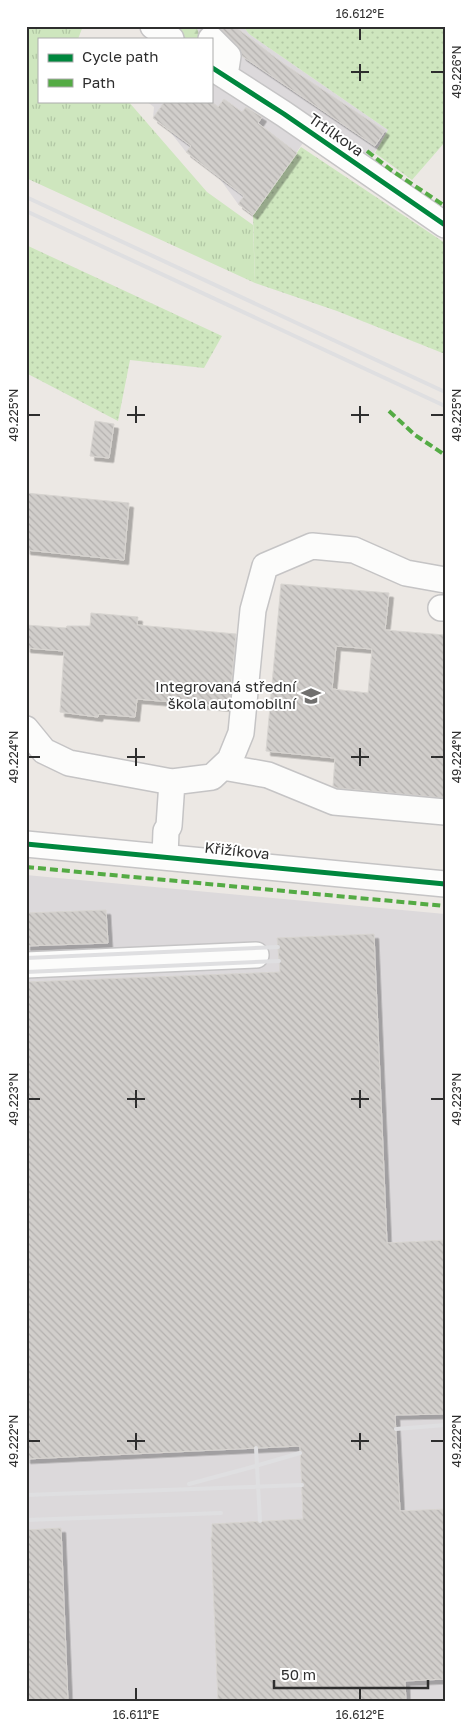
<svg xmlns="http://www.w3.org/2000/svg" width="471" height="1728" viewBox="0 0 471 1728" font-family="'Golos Text',sans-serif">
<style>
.industrial{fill:#dcd9db}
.grass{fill:url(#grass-tufts)}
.forest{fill:url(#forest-firs)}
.garden{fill:url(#garden-dots)}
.building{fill:url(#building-back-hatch);stroke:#d7d4d0;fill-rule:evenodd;filter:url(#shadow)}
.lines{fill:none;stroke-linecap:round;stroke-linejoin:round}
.minor-casing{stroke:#c5c4c5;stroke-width:28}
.minor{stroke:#fcfcfb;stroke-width:25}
.rail{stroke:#dfdfe1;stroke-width:4}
.quiet{stroke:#54ab44;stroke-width:4;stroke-dasharray:8 4;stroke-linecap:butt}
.cycleway-casing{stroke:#fff;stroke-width:8}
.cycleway{stroke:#00873e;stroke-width:5}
.ticks{fill:none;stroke:#2e2e2e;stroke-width:2}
.labels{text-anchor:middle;stroke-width:4;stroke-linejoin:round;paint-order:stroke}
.street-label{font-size:15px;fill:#2e2e2e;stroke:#fff}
.poi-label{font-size:15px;fill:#2e2e2e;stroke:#fff;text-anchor:end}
.neatline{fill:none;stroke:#2e2e2e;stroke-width:2}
.ticks-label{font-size:12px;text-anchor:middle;fill:#2e2e2e}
</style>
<defs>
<pattern id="grass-tufts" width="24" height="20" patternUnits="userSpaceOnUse" patternTransform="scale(1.25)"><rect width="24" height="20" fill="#cee6be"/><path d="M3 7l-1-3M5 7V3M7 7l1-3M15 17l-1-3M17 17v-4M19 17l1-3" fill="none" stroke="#b1c6a4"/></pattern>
<pattern id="forest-firs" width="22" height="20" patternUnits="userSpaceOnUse" patternTransform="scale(1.25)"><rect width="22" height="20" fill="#cee6be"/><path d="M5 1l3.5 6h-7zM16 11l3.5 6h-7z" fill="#b1c6a4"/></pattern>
<pattern id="garden-dots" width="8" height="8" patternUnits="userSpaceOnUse" patternTransform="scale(1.25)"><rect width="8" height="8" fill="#cee6be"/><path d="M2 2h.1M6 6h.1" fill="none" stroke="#b1c6a4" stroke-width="1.8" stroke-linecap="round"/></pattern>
<pattern id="building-back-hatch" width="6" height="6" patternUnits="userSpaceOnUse" patternTransform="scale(1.25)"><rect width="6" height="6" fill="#d1cecb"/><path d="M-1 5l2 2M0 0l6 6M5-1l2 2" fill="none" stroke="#b4b1af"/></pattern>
<filter id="shadow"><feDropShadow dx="4.5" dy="4.5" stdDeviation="0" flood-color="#0004"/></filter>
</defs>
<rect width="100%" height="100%" fill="#ece8e4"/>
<path class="industrial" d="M196 26H243L249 34 388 130 368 163 314 127 253 215 238 204 220 179 186 152 168 129 153 118 154 107 146 101H211V39H201Z
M26 875 445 914V1702H26Z"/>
<path class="grass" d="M26 26H83L78 39H39V101H128L207 192 253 225 255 283 26 178Z"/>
<path class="forest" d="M168 26H196L201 39H184Z"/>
<path class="garden" d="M243 26H445V142L412 180 375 153 388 130 249 34Z
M301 147 445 243V354L337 311 255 283 253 215Z
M26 245 222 336 204 368 130 360 118 421 26 373Z"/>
<path class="building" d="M217 26H234L284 64 385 131 375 146 242 56 238 46Z
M224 99 242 112 246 107 262 117 258 123 259 124 297 153 253 215 238 204 244 196 186 152 191 146 153 118 165 101H211L218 107Z
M95 421 114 424 109 458 90 456Z
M26 493 129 503 124 560 26 550Z
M281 584 389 593 385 630 445 635V798L337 788 333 786 335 758 266 751ZM336 646 372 649 368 693 332 689Z
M91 613 138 617 137 625 236 634 229 707 137 699 135 717 99 714 98 717 60 712 64 651 26 648V625L66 628 67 626H90Z
M106 910 108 943 26 946V913Z
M374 934 387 1243 445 1240V1414L395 1415 400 1511 445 1509V1679L405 1681 406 1702H218L211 1537H212V1524L303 1519 300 1446 26 1459V982L280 972 277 938Z
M61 1528 68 1702H26V1530Z"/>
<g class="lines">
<defs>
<path id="minor" d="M153 26 171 39
M211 39 228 56 225 76
M211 67 284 114 445 225
M441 608H445
M26 729 44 751 69 763 172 782 212 777 230 760 241 733 253 610 265 566 312 546 354 550 406 573 445 580
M223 767 268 775 334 802 445 812
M26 844 445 884
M165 857 166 831 169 826 172 782
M26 965 256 955"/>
</defs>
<use href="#minor" class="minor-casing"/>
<use href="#minor" class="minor"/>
<path class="rail" d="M26 197 445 392
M26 211 445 406
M26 958 278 947
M26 972 279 961
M396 1429 445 1425
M256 1448 260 1521
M189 1484 245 1469 300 1453
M26 1495 302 1485
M26 1520 221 1513"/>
<path class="quiet" d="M367 151 391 170 445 206
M389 411 415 435 445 455
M26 867 445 906"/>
<defs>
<path id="cycleway" d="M211 67 284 114 445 225
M26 844 445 884"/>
</defs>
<use href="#cycleway" class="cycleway-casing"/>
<use href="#cycleway" class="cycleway"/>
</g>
<path class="ticks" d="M360 28V40M360 64V81M351 72H369M431 72H444M136 406V423M360 406V423M28 415H40M127 415H145M351 415H369M431 415H444M136 748V766M360 748V766M28 757H40M127 757H145M351 757H369M431 757H444M136 1090V1108M360 1090V1108M28 1099H40M127 1099H145M351 1099H369M431 1099H444M136 1433V1450M360 1433V1450M28 1441H40M127 1441H145M351 1441H369M431 1441H444M136 1688V1700M360 1688V1700"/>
<defs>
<symbol id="school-bare" viewBox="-9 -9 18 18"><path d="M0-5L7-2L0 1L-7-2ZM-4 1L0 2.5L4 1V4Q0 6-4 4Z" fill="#706f6e" stroke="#fff" stroke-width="2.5" paint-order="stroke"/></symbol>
</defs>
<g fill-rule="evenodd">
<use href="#school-bare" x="297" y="682" width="28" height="28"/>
</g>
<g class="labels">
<g class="street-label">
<text transform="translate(336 135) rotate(35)" y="5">Trtílkova</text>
<text transform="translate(237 851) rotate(6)" y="5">Křižíkova</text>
</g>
<g class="poi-label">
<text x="296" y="692">Integrovaná střední<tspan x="296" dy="17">škola automobilní</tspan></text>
</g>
</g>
<rect width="471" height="1728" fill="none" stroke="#ffffff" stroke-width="55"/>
<rect x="38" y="38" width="175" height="65" fill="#ffffff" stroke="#ababab"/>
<rect x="48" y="54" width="25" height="8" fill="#00873e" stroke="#ababab"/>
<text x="82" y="62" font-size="15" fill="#2e2e2e">Cycle path</text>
<rect x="48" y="79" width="25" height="8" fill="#54ab44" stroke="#ababab"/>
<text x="82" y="88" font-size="15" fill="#2e2e2e">Path</text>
<path d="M274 1680v8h154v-8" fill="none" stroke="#2e2e2e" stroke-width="2.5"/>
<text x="281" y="1680" font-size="15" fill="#2e2e2e" stroke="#ffffff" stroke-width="4" paint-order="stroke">50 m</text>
<rect x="28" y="28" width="416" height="1672" class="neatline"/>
<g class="ticks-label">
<text x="360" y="18">16.612°E</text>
<text transform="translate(457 72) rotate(-90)" y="4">49.226°N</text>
<text transform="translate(14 415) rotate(-90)" y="4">49.225°N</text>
<text transform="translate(457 415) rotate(-90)" y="4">49.225°N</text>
<text transform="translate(14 757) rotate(-90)" y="4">49.224°N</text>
<text transform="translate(457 757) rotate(-90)" y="4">49.224°N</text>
<text transform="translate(14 1099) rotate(-90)" y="4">49.223°N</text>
<text transform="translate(457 1099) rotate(-90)" y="4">49.223°N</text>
<text transform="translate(14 1441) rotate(-90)" y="4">49.222°N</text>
<text transform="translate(457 1441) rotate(-90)" y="4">49.222°N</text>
<text x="136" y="1719">16.611°E</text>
<text x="360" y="1719">16.612°E</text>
</g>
</svg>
